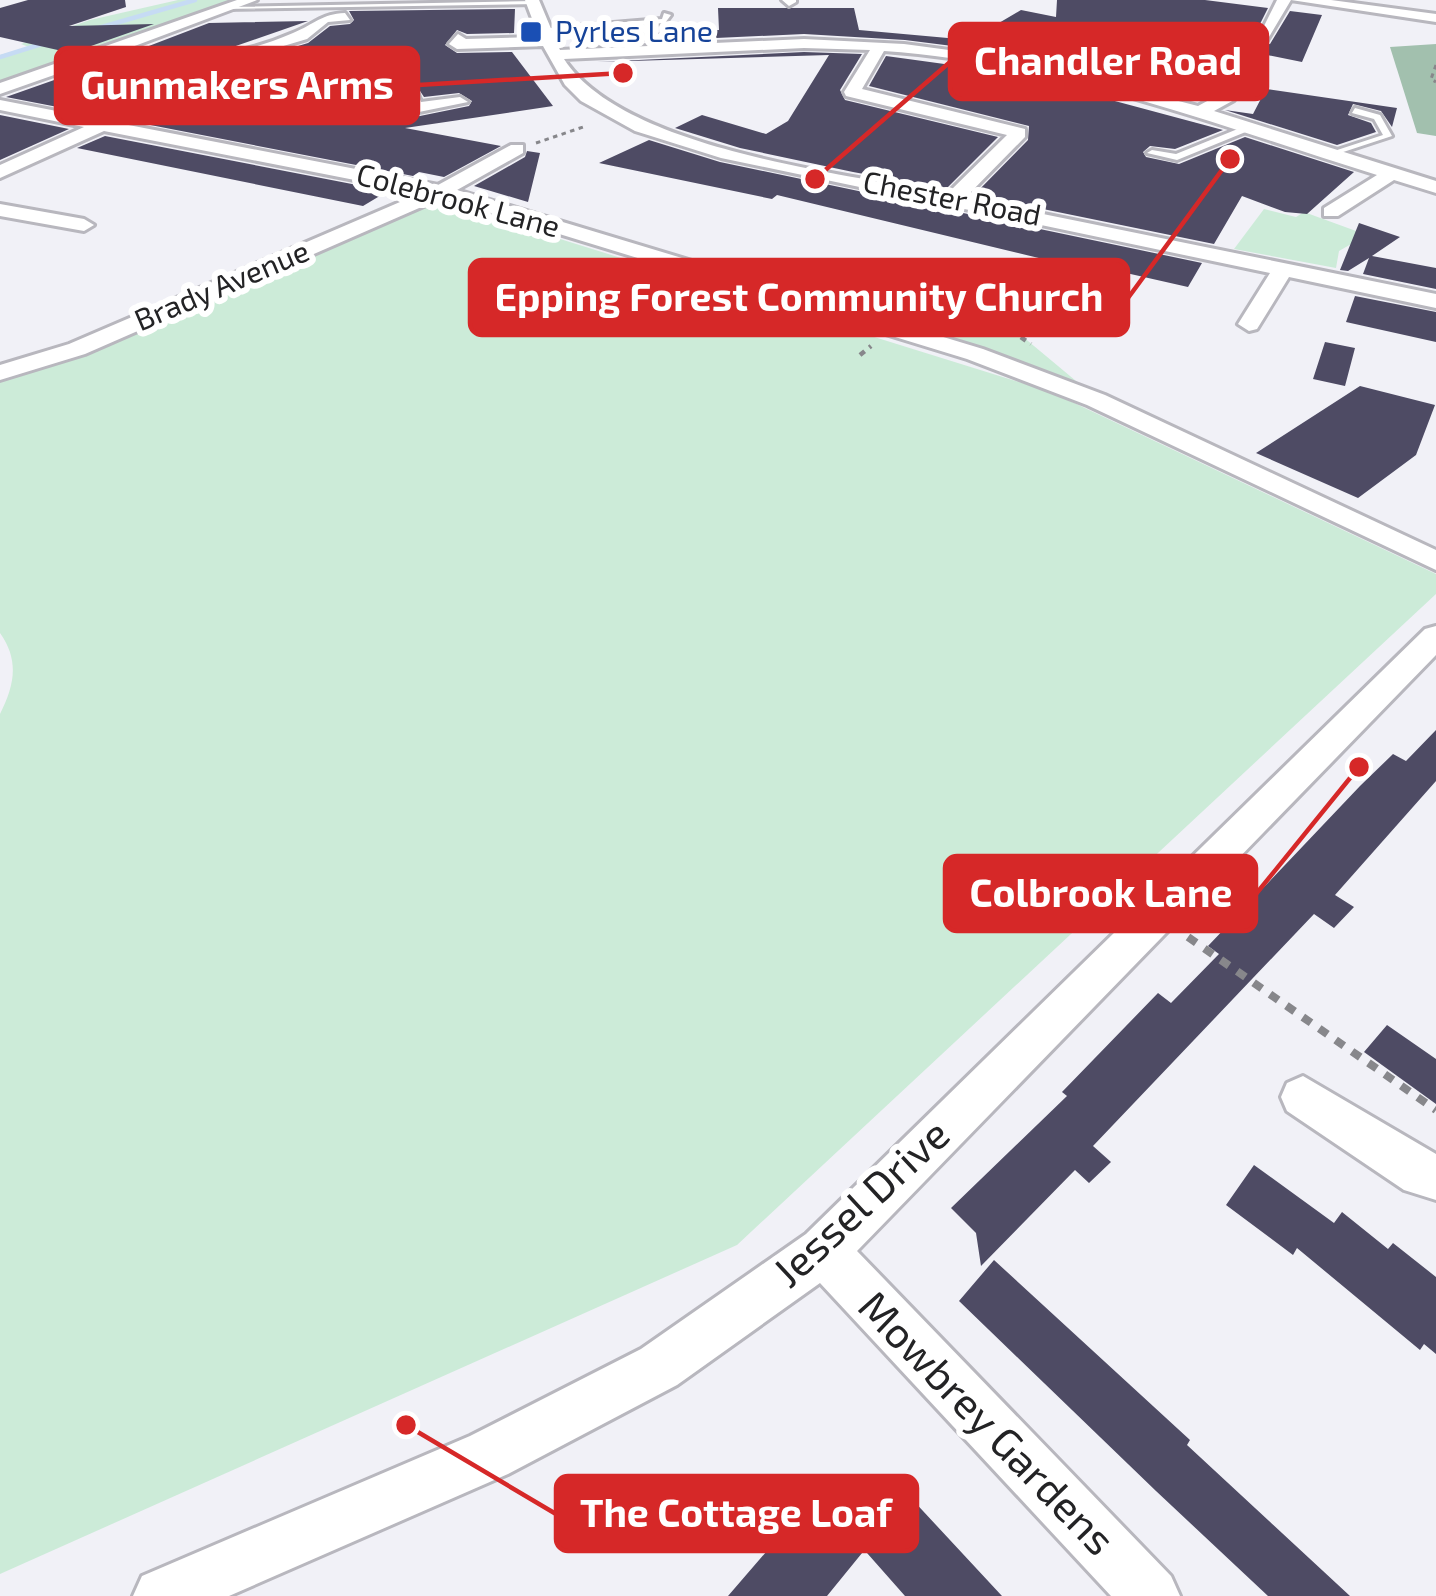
<svg xmlns="http://www.w3.org/2000/svg" width="1436" height="1596" viewBox="0 0 1436 1596" font-family="'Exo 2',sans-serif">
<style>
.green{fill:#ccebd8}
.forest{fill:#a2c0ae}
.lines{fill:none;stroke-linecap:round;stroke-linejoin:round}
.stream{stroke:#c6dbf4;stroke-width:4.5}
.building{fill:#4e4b64}
.lane-casing{stroke:#b8b7be;stroke-width:6}
.street-casing{stroke:#b8b7be;stroke-width:6}
.path-far2{stroke:#87878b;stroke-width:3;stroke-dasharray:4.5 4.5;stroke-linecap:butt}
.path-far1{stroke:#87878b;stroke-width:4.5;stroke-dasharray:6 6;stroke-linecap:butt}
.path{stroke:#87878b;stroke-width:8;stroke-dasharray:10 10;stroke-linecap:butt}
.lane{fill:#fff;fill-rule:evenodd}
.street{fill:#fff;fill-rule:evenodd}
.transit-dot{fill:#1a4fb4;stroke:#fff;stroke-width:4.5}
.labels{text-anchor:middle;stroke-width:12;stroke-linejoin:round;paint-order:stroke}
.far-transit-label{font-size:30px;fill:#164399;stroke:#fff;text-anchor:start}
.far-street-label{font-size:30px;fill:#232325;stroke:#fff}
.near-street-label{font-size:42px;fill:#232325;stroke:#fff}
.leader{fill:none;stroke:#d62828;stroke-width:4.5}
.callout-dot{fill:#d62828;stroke:#fff;stroke-width:4.5}
.callout{fill:#d62828;stroke:#d62828;stroke-width:4.5}
.callout-label{font-size:39px;text-anchor:middle;font-weight:bold;fill:#fff}
</style>
<rect width="100%" height="100%" fill="#f1f1f7"/>
<path class="green" d="M178 0H243L0 83V55L29 47 21 44 90 20Z
M435 200 1051 392 1436 574V594L737 1245 0 1574V714C14 686 20 661 0 633V380L89 350Z
M1264 209 1296 217 1304 212 1367 235 1339 251 1336 268 1234 249Z
M793 294 918 298 1004 321 1088 391Z"/>
<path class="forest" d="M1436 44V136L1417 133 1390 47Z"/>
<g class="lines">
<path class="stream" d="M95 29 195 0
M0 57 48 42"/>
</g>
<path class="building" d="M28 0H125L126 7 69 26 154 24 71 53 0 37V8Z
M1057 0H1205L1268 8 1252 40 1256 46 1270 44 1290 11 1322 15 1302 62 1223 46 1197 101 1037 60 1069 39 1071 32 1063 24 1008 53 905 40 804 34 588 44 584 36 719 30 718 8H854L859 30 970 40 1021 10 1056 17Z
M515 9 514 33 467 34 457 30 445 45 457 53 512 52 553 106 405 128 501 146 444 177 419 172 413 176 6 97 108 61 162 73H207L253 94H347L400 102 404 114 415 117 469 106 472 101 459 93 424 97 416 85 369 81 370 75 358 67 345 76H257L235 65 308 43 330 26 350 24 354 20 349 11Z
M308 21 230 48 188 52 141 49 209 23Z
M804 52 862 54 840 90 845 100 998 137 946 189 853 172 740 148 675 128 702 115 766 134 788 121 829 55 597 62Z
M886 56 1010 73 1223 130 1175 149 1150 146 1143 152 1146 157 1179 164 1245 137 1354 172 1307 214 1285 212 1242 196 1214 244 974 195 1028 140 1029 126 869 86Z
M1266 89 1397 108 1392 127 1381 111 1353 104 1348 115 1371 123 1376 132 1337 145 1225 110 1253 114Z
M0 115 69 129 0 160Z
M105 136 388 191 363 206 77 148Z
M649 140 720 162 1202 263 1188 287 1082 263 1072 266 777 195 772 199 599 163Z
M527 151 540 153 528 202 474 186 525 157Z
M1359 223 1400 237 1372 256 1436 268V289L1363 274 1369 258 1348 271 1340 270Z
M1355 296 1436 312V342L1346 322Z
M1325 342 1355 348 1345 386 1313 379Z
M1360 386 1435 405 1416 455 1358 498 1256 453Z
M1436 730V781L1335 895 1354 907 1334 928 1314 914 1093 1146 1111 1162 1089 1183 1075 1170 981 1266 976 1233 951 1208 1067 1096 1062 1092 1158 993 1171 1003 1219 954 1208 946 1360 786 1393 754 1406 761Z
M1387 1025 1436 1059V1104L1364 1052Z
M1254 1165 1334 1223 1342 1212 1388 1249 1393 1243 1436 1277V1354L1424 1344 1420 1350 1297 1248 1293 1255 1226 1205Z
M994 1260 1190 1440 1187 1445 1350 1596H1268L1156 1491 959 1301Z
M823 1486 871 1542 827 1596H728Z
M910 1497 1002 1596H905L867 1553Z"/>
<g class="lines">
<defs>
<path id="lane" d="M533 1 535 4 224 9 228 7Z
M664 13 671 15 665 23 544 31 540 29 662 19Z
M1355 108 1380 115 1392 136 1328 157V153L1383 135 1374 119 1352 113Z
M1245 126 1248 131 1177 160 1147 153 1152 150 1176 154Z"/>
<path id="street" d="M237 0H257L124 50C182 63 238 57 293 33 315 24 321 14 345 13L350 20 328 22 307 39 223 64 256 80H347L358 71 366 76 362 85 416 89 421 102 460 97 468 102 414 113 408 112 403 98 357 95 348 90H253L208 69 162 68 108 56 0 94V83Z
M525 0H539L560 50 804 39 904 44 1009 58 1062 28 1067 35 1026 62 1198 106 1222 93 1236 70H1248L1234 100 1214 111 1436 181V193L1394 180 1338 216H1324V208L1377 175C1214 124 1057 63 884 51L862 89 1025 129V137L965 198 1436 294V308L1289 277 1257 329 1249 331 1238 324 1270 273 721 158 635 131 581 101 565 85 543 46 457 49 449 44 458 34 466 39 539 37ZM804 48 870 50 844 92 846 96 1007 135 947 194C844 173 623 150 564 59Z
M782 0H796V2L789 6Z
M1277 0H1331L1436 14V22L1291 0 1266 42H1256Z
M0 100 438 185 511 145H523V153L457 190 983 349 1105 395 1436 550V570L1087 405 967 359 442 198 85 354 0 380V365L69 344 421 193 104 131 0 178V165L84 127 0 110Z
M0 204 84 219 94 225 84 231 0 216Z
M1436 626V655L857 1251 1171 1576 1180 1596H1111L820 1283 677 1385 508 1474 229 1596H133L142 1576 470 1436 641 1349 806 1234 1425 629Z
M1303 1076 1436 1154V1200L1404 1190 1287 1111 1281 1097 1287 1083Z"/>
</defs>
<use href="#lane" class="lane-casing"/>
<use href="#street" class="street-casing"/>
<path class="path-far2" d="M1436 65 1431 79 1436 82
M536 143 586 126
M882 297 966 310"/>
<path class="path-far1" d="M956 307 998 322 1031 344
M860 355 871 346"/>
<path class="path" d="M1188 937 1436 1110"/>
<use href="#lane" class="lane"/>
<use href="#street" class="street"/>
</g>
<rect class="transit-dot" x="519" y="20" width="24" height="24" rx="6"/>
<g class="labels">
<g class="far-transit-label">
<text x="555" y="42">Pyrles Lane</text>
</g>
<g class="far-street-label">
<text transform="translate(952 199) rotate(11)" y="10">Chester Road</text>
<text transform="translate(458 201) rotate(15)" y="10">Colebrook Lane</text>
<text transform="translate(222 286) rotate(-23)" y="10">Brady Avenue</text>
</g>
<g class="near-street-label">
<text transform="translate(861 1203) rotate(-43)" y="15">Jessel Drive</text>
<text transform="translate(987 1423) rotate(46)" y="15">Mowbrey Gardens</text>
</g>
</g>
<path class="leader" d="M815 179L950 62M623 73L418 85M1230 159L1128 298M1359 767L1256 894M406 1425L556 1514"/>
<g class="callout-dot">
<circle cx="815" cy="179" r="12"/>
<circle cx="623" cy="73" r="12"/>
<circle cx="1230" cy="159" r="12"/>
<circle cx="1359" cy="767" r="12"/>
<circle cx="406" cy="1425" r="12"/>
</g>
<g class="callout">
<rect x="950" y="24" width="317" height="75" rx="12"/>
<rect x="56" y="48" width="362" height="75" rx="12"/>
<rect x="470" y="260" width="658" height="75" rx="12"/>
<rect x="945" y="856" width="311" height="75" rx="12"/>
<rect x="556" y="1476" width="361" height="75" rx="12"/>
</g>
<g class="callout-label">
<text x="1108" y="75">Chandler Road</text>
<text x="237" y="99">Gunmakers Arms</text>
<text x="799" y="311">Epping Forest Community Church</text>
<text x="1101" y="907">Colbrook Lane</text>
<text x="736" y="1527">The Cottage Loaf</text>
</g>
</svg>
